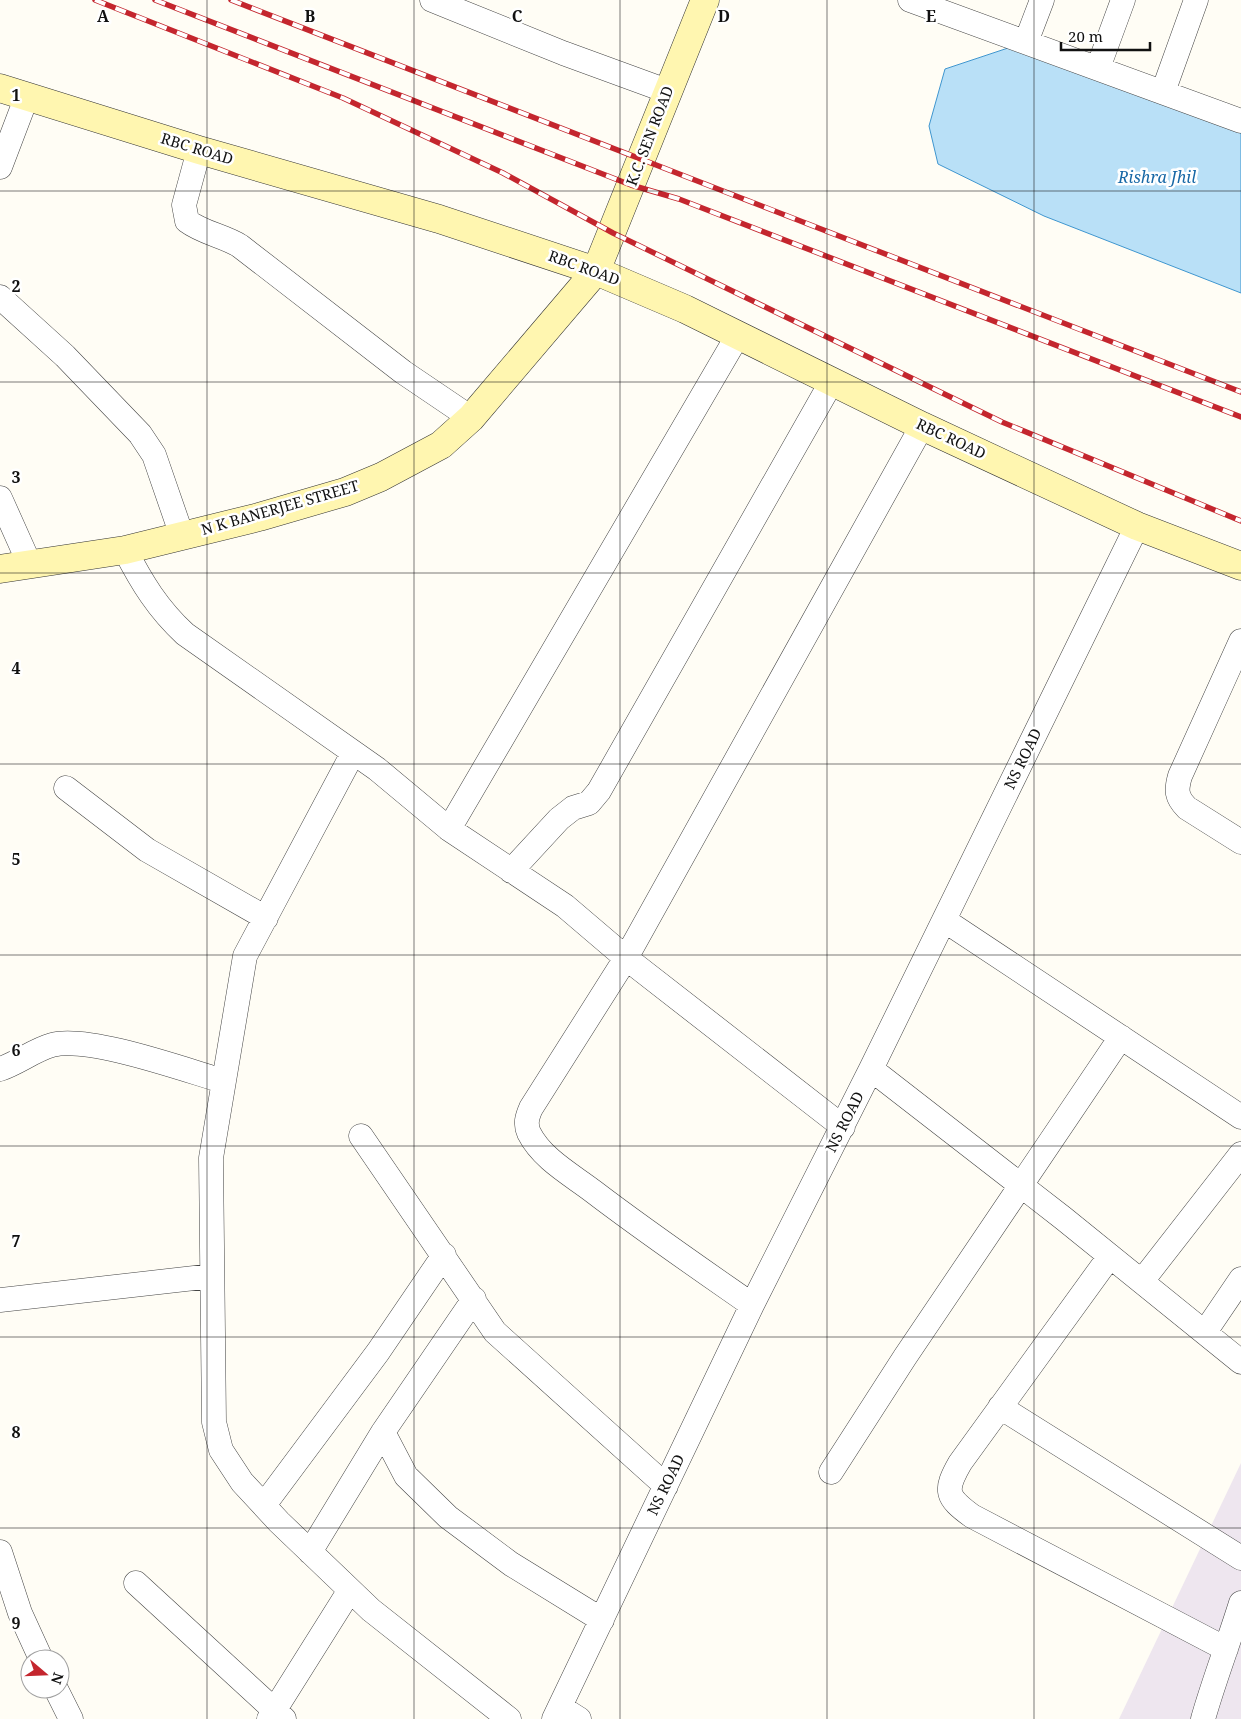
<svg xmlns="http://www.w3.org/2000/svg" width="1241" height="1719" viewBox="0 0 1241 1719" font-family="'Noto Serif',serif">
<style>
.industrial{fill:#eee6ef}
.water{fill:#b9e0f7;stroke:#3f96cf}
.lines{fill:none;stroke-linecap:round;stroke-linejoin:round}
.street-casing{stroke:#444;stroke-width:25}
.secondary-casing{stroke:#333;stroke-width:29}
.street{stroke:#fff;stroke-width:24}
.secondary{stroke:#fff6b0;stroke-width:28}
.rail-casing{stroke:#c4262e;stroke-width:5.5}
.rail{stroke:#fff;stroke-width:4;stroke-dasharray:11;stroke-linecap:butt}
.grid{fill:none;stroke:#111;stroke-width:1;stroke-opacity:0.55}
.labels{text-anchor:middle;stroke-width:5;stroke-linejoin:round;paint-order:stroke}
.street-label{font-size:15px;fill:#111;stroke:#fff}
.water-label{font-size:16px;font-style:italic;fill:#1768a6;stroke:#fff}
.grid-label{font-size:16px;text-anchor:middle;font-weight:bold;fill:#111;stroke:#fff;stroke-width:5;stroke-linejoin:round;paint-order:stroke}
</style>
<rect width="100%" height="100%" fill="#fffdf5"/>
<path class="industrial" d="M1241 1463V1719H1119Z"/>
<path class="water" d="M1026 42 1241 125V293L1044 216 938 164 929 126 945 69Z"/>
<g class="lines">
<defs>
<path id="street" d="M432 0 563 53 667 91
M910 0 1241 121
M1026 42 1042 0
M1098 68 1123 0
M1163 92 1196 0
M199 150 184 205 187 221C203 233 224 236 240 246L403 372 471 418
M0 167 27 96
M0 297 65 356 140 434 154 455 182 536
M0 498 30 565
M125 550C142 583 158 609 185 634L377 769 449 829 565 906 626 958 843 1127
M1241 641 1180 776C1176 790 1176 797 1187 808L1241 842
M353 753 245 956 211 1158 214 1422 221 1450 242 1482 279 1522 371 1610 509 1719
M66 788 147 850 266 918
M449 829 738 335
M511 871 559 819 573 808 589 803 599 791 832 381
M944 920 1241 1117
M0 1069C18 1063 34 1050 52 1045 88 1035 185 1070 223 1081
M871 1069 1063 1218 1241 1362
M361 1136 495 1332 666 1486
M1110 1256 960 1463C944 1491 946 1497 972 1516L1226 1649
M1142 1281 1241 1154
M0 1300 212 1276
M752 1305C699 1268 645 1231 594 1192 572 1175 542 1159 529 1133 525 1124 527 1117 531 1108L626 958 922 426
M1205 1332 1241 1279
M1000 1407 1241 1558
M383 1432 406 1476 448 1517 511 1564 602 1620
M831 1472 905 1357 1121 1037
M264 1505 378 1352 444 1255
M0 1552 20 1613 41 1659
M310 1552 383 1432 474 1299
M136 1583 284 1719
M56 1689 71 1719
M560 1707 579 1719
M269 1719 350 1590
M554 1719 752 1305 871 1069 1137 526
M1203 1719C1214 1680 1229 1642 1241 1603"/>
<path id="secondary" d="M0 88 199 150 439 219 596 271 685 309 922 426 1137 526 1241 566
M0 569 125 550 259 517 345 492 381 477 441 445 471 418 596 271 705 0"/>
</defs>
<use href="#street" class="street-casing"/>
<use href="#secondary" class="secondary-casing"/>
<use href="#street" class="street"/>
<use href="#secondary" class="secondary"/>
<defs>
<path id="rail" d="M95 0 343 98 503 173 613 233 1002 422 1241 521
M155 0 631 185 679 199 1241 417
M231 0 1241 392"/>
</defs>
<use href="#rail" class="rail-casing"/>
<use href="#rail" class="rail"/>
</g>
<path class="grid" d="M207 0V1719M414 0V1719M620 0V1719M827 0V1719M1034 0V1719M0 191H1241M0 382H1241M0 573H1241M0 764H1241M0 955H1241M0 1146H1241M0 1337H1241M0 1528H1241"/>
<g class="labels">
<g class="street-label">
<text transform="translate(650 136) rotate(-69)" y="5">K.C. SEN ROAD</text>
<text transform="translate(197 149) rotate(17)" y="5">RBC ROAD</text>
<text transform="translate(584 268) rotate(20)" y="5">RBC ROAD</text>
<text transform="translate(951 439) rotate(25)" y="5">RBC ROAD</text>
<text transform="translate(280 508) rotate(-16)" y="5">N K BANERJEE STREET</text>
<text transform="translate(1023 759) rotate(-64)" y="5">NS ROAD</text>
<text transform="translate(845 1122) rotate(-63)" y="5">NS ROAD</text>
<text transform="translate(666 1485) rotate(-64)" y="5">NS ROAD</text>
</g>
<g class="water-label">
<text x="1157" y="183">Rishra Jhil</text>
</g>
</g>
<g class="grid-label">
<text x="103" y="22">A</text>
<text x="310" y="22">B</text>
<text x="517" y="22">C</text>
<text x="724" y="22">D</text>
<text x="931" y="22">E</text>
<text x="16" y="101">1</text>
<text x="16" y="292">2</text>
<text x="16" y="483">3</text>
<text x="16" y="674">4</text>
<text x="16" y="865">5</text>
<text x="16" y="1056">6</text>
<text x="16" y="1247">7</text>
<text x="16" y="1438">8</text>
<text x="16" y="1629">9</text>
</g>
<g transform="translate(45 1674) rotate(109)"><circle r="24" fill="#ffffff" stroke="#a0a0a0"/>
<path d="M0-4L9 19L0 12L-9 19Z" fill="#c4262e"/>
<text y="-8" font-size="14" font-weight="bold" text-anchor="middle" fill="#111111">N</text>
</g>
<path d="M1061 42v8h89v-8" fill="none" stroke="#111111" stroke-width="2.5"/>
<text x="1068" y="42" font-size="15" fill="#111111" stroke="#ffffff" stroke-width="4" paint-order="stroke">20 m</text>
</svg>
